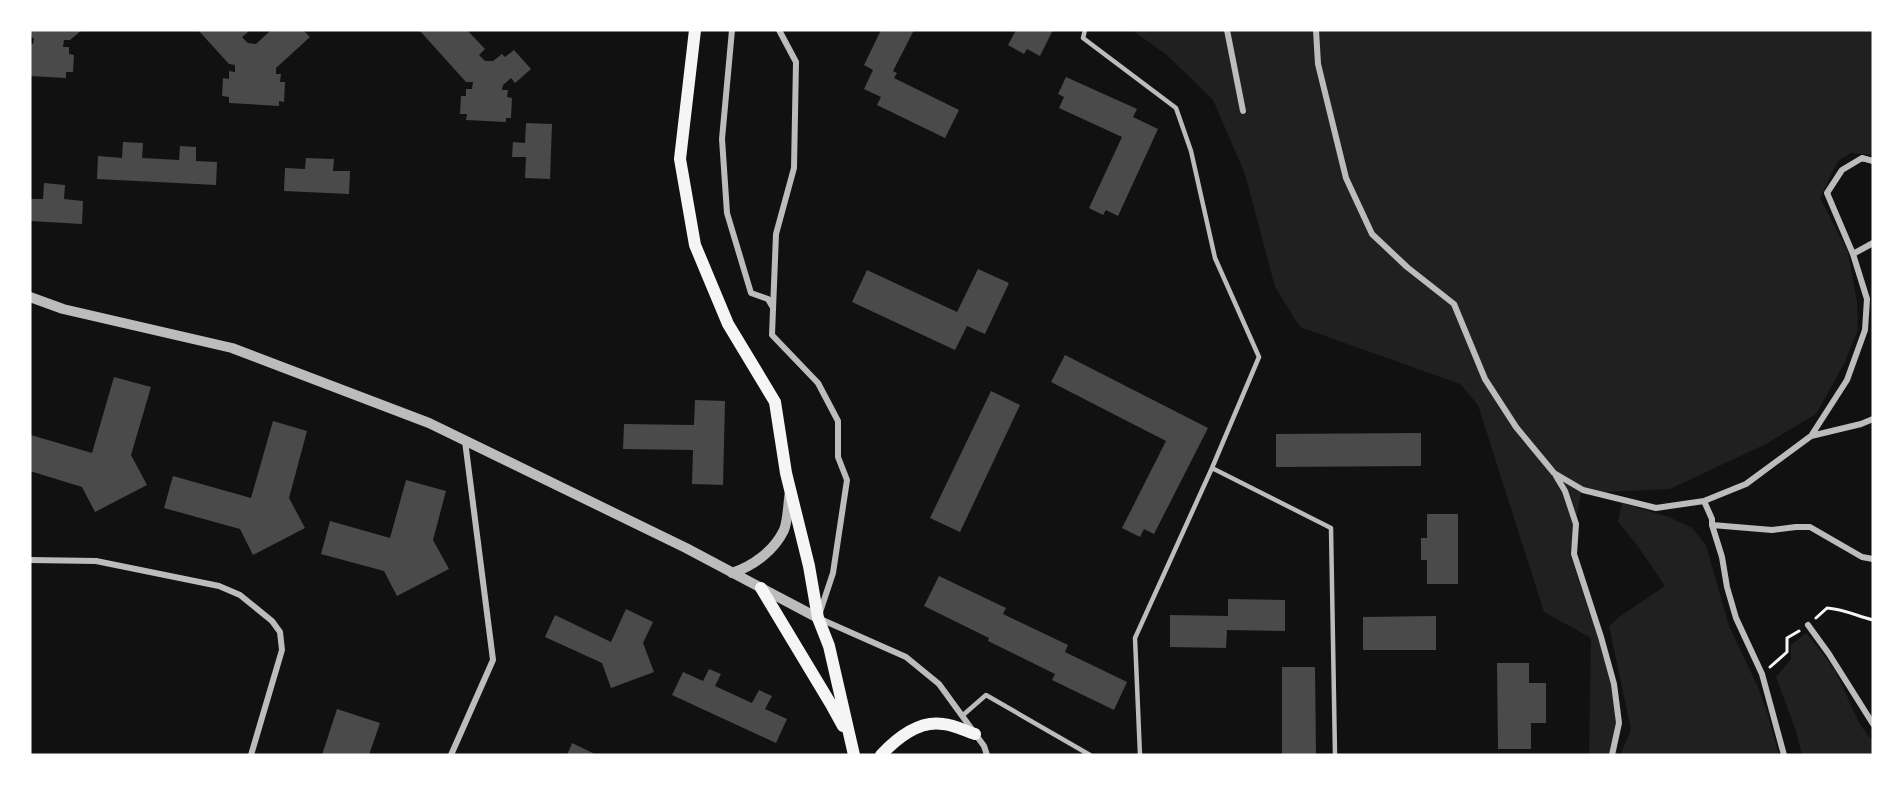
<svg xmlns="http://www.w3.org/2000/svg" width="1903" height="785" viewBox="0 0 1903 785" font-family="'Noto Sans',sans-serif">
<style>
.green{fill:#202020}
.building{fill:#4a4a4a}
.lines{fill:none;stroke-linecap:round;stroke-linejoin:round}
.path{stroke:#f5f5f5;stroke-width:3}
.service{stroke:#bcbcbc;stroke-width:4.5}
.minor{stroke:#bcbcbc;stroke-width:6}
.tertiary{stroke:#bcbcbc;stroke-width:10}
.secondary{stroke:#f5f5f5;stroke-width:12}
</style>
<rect width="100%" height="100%" fill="#111"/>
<path class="green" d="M 1132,30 L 1873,30 L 1873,155 L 1851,153 L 1838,161 L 1820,198 L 1848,252 L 1857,302 L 1858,330 L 1845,362 L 1816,414 L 1766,444 L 1670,489 L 1581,493 L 1570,554 L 1589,612 L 1614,672 L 1617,755 L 1589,755 L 1591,638 L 1544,612 L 1478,405 L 1460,384 L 1300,327 L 1275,287 L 1245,174 L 1213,100 L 1167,55 Z
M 1622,503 L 1669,517 L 1692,528 L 1706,545 L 1729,626 L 1758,687 L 1768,715 L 1779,755 L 1621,755 L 1623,748 L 1631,730 L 1609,626 L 1619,617 L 1665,586 L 1637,545 L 1618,522 Z
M 1806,633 C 1816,645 1827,658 1835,671 C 1848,693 1854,722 1873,741 L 1873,755 L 1802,755 L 1796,731 L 1776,677 L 1791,659 L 1791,645 Z"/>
<path class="building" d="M 30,30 L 82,30 L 70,40 L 64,40 L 63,47 L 69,47 L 69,54 L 74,55 L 73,72 L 66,72 L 66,78 L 30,76 L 30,44 L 33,44 L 34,39 L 30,35 Z
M 198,30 L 246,30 L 248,32 L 242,37 L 248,43 L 256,44 L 271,30 L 303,30 L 310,37 L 276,68 L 276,74 L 281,74 L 280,82 L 285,82 L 284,102 L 279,101 L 279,106 L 229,103 L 229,97 L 222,96 L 223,78 L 229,79 L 229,71 L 235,72 L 235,65 L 229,64 Z
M 421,30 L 467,30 L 485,49 L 479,55 L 485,61 L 493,61 L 502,54 L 505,57 L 514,50 L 531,69 L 515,83 L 511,78 L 503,85 L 502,90 L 508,90 L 507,97 L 512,98 L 511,118 L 506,118 L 506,122 L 466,120 L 467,114 L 460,114 L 461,96 L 466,96 L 466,89 L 472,89 L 473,82 L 466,82 L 420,31 Z
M 881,30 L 914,30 L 893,71 L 897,73 L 894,78 L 959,110 L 945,138 L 877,105 L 881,97 L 864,89 L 873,70 L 864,65 Z
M 1016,30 L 1053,30 L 1040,56 L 1027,49 L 1024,54 L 1008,45 Z
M 1066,77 L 1137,109 L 1133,117 L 1158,129 L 1118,216 L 1106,210 L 1103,215 L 1089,208 L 1122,137 L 1059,108 L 1064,97 L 1058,94 Z
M 526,123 L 552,124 L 550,179 L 525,178 L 526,157 L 512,157 L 513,142 L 525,143 Z
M 123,142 L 143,143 L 142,158 L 179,160 L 180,146 L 196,147 L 196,161 L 217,162 L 216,185 L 97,179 L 98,156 L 122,158 Z
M 306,158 L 334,159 L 333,171 L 350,171 L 349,194 L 284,191 L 285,168 L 305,169 Z
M 44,183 L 65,185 L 64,199 L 83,201 L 82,224 L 30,221 L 30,199 L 43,199 Z
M 978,269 L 1009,283 L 985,334 L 967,326 L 955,350 L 852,302 L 867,270 L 957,312 Z
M 1065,355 L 1208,428 L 1154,534 L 1144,529 L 1140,537 L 1122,528 L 1166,441 L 1051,382 Z
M 114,377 L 151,387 L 131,455 L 147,485 L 95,512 L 82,487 L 30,471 L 30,437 L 31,435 L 92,453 Z
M 991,391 L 1020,405 L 960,532 L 930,518 Z
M 695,400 L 725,401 L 723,485 L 692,484 L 693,450 L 623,449 L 624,424 L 694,425 Z
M 273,421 L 307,431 L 289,498 L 305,528 L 253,555 L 240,529 L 164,508 L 173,476 L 251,498 Z
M 1421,433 L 1421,466 L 1276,467 L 1276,434 Z
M 406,480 L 446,491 L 433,540 L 449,569 L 397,596 L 384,571 L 321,554 L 330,521 L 390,538 Z
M 1427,514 L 1458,514 L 1458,584 L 1427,584 L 1427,560 L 1421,560 L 1421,538 L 1427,538 Z
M 939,576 L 1006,608 L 1003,614 L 1068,645 L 1065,652 L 1127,682 L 1114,710 L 1052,680 L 1055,674 L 988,641 L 989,638 L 924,606 Z
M 1228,599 L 1285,600 L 1285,631 L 1227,630 L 1226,648 L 1170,647 L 1170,615 L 1228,616 Z
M 626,609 L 653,622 L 643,643 L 654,672 L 611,688 L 602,663 L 545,637 L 555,615 L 611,642 Z
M 1436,616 L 1436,650 L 1363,650 L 1363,617 Z
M 1497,663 L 1529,663 L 1529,683 L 1546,683 L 1546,723 L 1531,723 L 1531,749 L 1498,749 Z
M 1282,667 L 1315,667 L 1316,755 L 1282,755 Z
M 709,669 L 721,674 L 715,686 L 752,703 L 759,690 L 772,696 L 765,709 L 787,719 L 776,743 L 672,695 L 683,672 L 703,681 Z
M 337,709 L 380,723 L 369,755 L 322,755 Z
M 572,743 L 597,755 L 567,755 Z"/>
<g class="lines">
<path class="path" d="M 1816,618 L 1827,608 C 1843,609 1857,616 1873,620
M 1770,667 L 1787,652 L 1787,638 L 1799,631"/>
<path class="service" d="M 1085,30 L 1083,38 L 1176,108 L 1191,151 L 1215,258 L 1259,357 L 1212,468 L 1135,638 L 1140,755
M 1212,468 L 1331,528 L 1335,755
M 962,716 L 986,695 L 1090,755"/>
<path class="minor" d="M 732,30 L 722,139 L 727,213 L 751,293 L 768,299 L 772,306
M 779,30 L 796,62 L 794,168 L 776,234 L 772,335 L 818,383 L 838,421 L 838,457 L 847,480 L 833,573 L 818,618 L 906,657 L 939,684 L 984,746 L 987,755
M 1227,30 L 1243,111
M 1316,30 L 1318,64 L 1346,178 L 1372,234 L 1407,267 L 1454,304 L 1485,379 L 1516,427 L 1554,473 L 1583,490 L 1656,508 L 1704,501 L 1746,484 L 1811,436 L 1847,380 L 1865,330 L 1867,299 L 1853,254 L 1827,193 L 1842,170 L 1862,158 L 1873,161
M 1853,254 L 1873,243
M 1811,436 L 1861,424 L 1873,419
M 1556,476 L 1565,491 L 1576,524 L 1574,554 L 1601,637 L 1614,684 L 1619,723 L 1612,755
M 1704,501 L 1712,519 L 1712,525 L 1722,557 L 1727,587 L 1736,618 L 1762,674 L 1784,755
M 1712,525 L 1772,530 L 1796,527 L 1810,527 L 1862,557 L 1873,559
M 30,560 L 96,561 L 219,586 L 240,595 L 272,621 L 280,632 L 282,650 L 251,755
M 1808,625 L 1829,654 L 1873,724
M 451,755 L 493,660 L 465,441"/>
<path class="tertiary" d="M 30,297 L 63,309 L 232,348 L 429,423 L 686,548 L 818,618
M 732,573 C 753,566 774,551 784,530 C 788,520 788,503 790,492"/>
<path class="secondary" d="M 695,30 L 680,159 L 695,245 L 728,324 L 775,402 L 786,473 L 809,566 L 818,618 L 829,646 L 854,755
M 761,588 L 832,706 L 843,726
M 881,755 C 896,739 919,720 943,724 C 955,725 965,731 975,734"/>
</g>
<rect width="1903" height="785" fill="none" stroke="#ffffff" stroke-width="63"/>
</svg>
